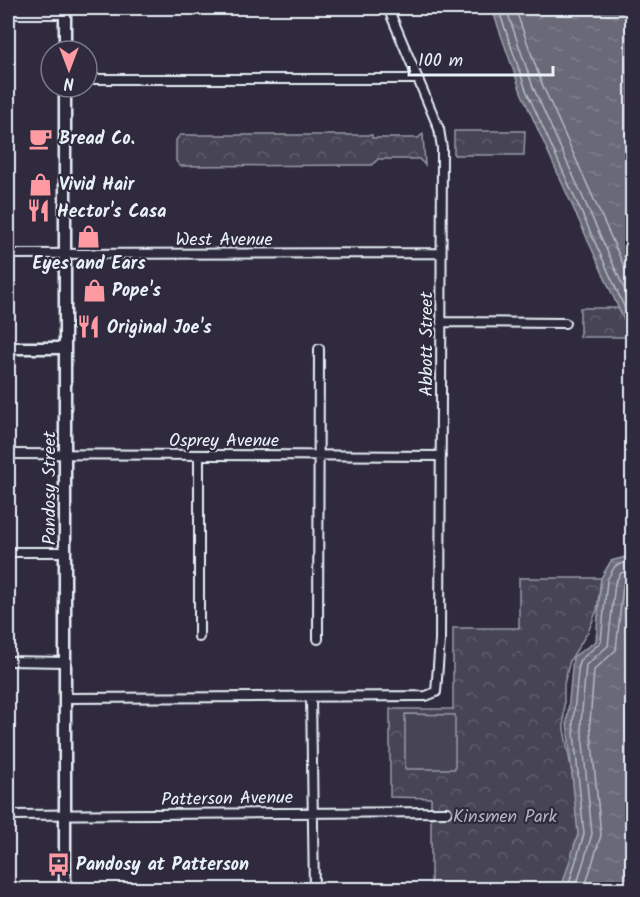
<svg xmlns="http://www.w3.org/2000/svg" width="640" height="897" viewBox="0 0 640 897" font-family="Kalam,sans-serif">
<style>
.park{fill:url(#park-crowns);stroke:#979aa6;stroke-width:1.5}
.garden{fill:#464455;stroke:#979aa6;stroke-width:1.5}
.water{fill:url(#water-ripples);stroke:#9c9fab;stroke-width:1.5}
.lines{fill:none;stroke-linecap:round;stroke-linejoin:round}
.shore{stroke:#b5bbc5;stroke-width:1.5}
.minor-casing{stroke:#e8f1f8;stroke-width:12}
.tertiary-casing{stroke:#e8f1f8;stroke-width:15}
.minor{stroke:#2f2a3d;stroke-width:8}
.tertiary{stroke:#2f2a3d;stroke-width:10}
.labels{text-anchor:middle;stroke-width:4.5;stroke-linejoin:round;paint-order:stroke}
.poi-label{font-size:18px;font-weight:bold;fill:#e8f1f8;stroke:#2f2a3d;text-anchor:start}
.street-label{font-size:18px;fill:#e8f1f8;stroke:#2f2a3d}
.park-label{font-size:18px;fill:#afb4bf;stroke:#2f2a3d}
</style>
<defs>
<pattern id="park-crowns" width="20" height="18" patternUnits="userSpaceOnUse" patternTransform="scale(1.5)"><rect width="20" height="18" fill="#464455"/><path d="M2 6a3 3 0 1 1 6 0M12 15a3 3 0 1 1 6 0" fill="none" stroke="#615f6e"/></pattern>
<pattern id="water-ripples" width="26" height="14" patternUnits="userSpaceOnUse" patternTransform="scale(1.5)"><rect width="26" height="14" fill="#696978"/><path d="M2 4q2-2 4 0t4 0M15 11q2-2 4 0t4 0" fill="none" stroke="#7e7f8c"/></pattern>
</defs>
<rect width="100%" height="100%" fill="#2f2a3d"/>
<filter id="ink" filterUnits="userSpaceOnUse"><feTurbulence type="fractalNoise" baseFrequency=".0167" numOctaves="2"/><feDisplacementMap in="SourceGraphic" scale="12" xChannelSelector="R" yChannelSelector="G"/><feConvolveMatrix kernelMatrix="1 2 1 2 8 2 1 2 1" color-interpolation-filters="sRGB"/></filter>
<g filter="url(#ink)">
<path class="park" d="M 454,131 L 525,131 L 524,155 L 454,155 Z
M 423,134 L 425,165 L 419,159 L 378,159 L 372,165 L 359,165 L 180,166 L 176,161 L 176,140 L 180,135 L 372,135 L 372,138 L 418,138 Z
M 580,308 L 618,308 L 632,332 L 632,337 L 580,337 Z
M 519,578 L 601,578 L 597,610 L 588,632 L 570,660 L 564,684 L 564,729 L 580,819 L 574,889 L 431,889 L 431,798 L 390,797 L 390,709 L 453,709 L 453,628 L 519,628 Z"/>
<path class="garden" d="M 405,714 L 455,715 L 455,769 L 405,769 Z"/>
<path class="water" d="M 492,9 L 632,8 L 632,338 L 521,92 Z
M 632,517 L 632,889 L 561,889 L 578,834 L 567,723 L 573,657 L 596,641 L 601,578 L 611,561 L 629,556 L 632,539 L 628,523 Z"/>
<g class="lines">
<path class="shore" d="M 498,8 L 526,90 L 632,324
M 506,8 L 533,87 L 632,306
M 515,8 L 542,84 L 632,284
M 567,890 L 584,834 L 573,723 L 579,661 L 601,642 L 607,580 L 615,566 L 632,560
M 575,890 L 592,834 L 581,723 L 586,665 L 608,646 L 615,583 L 621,573 L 632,569
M 584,890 L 601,835 L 590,723 L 594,670 L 616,650 L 623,585 L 627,580 L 632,578"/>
<defs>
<path id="minor" d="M 8,14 L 65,14
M 87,79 L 417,79
M 8,254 L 441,253
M 441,322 L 565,323
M 8,454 L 441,456
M 199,455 L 199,637
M 8,552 L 65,552
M 318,639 L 319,349
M 8,661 L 65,662
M 311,697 L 314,890
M 65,698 L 426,696 L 436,692 L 440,640 L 442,148 L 439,129 L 388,8
M 8,815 L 447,812"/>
<path id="tertiary" d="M 65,51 L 65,8
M 65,87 L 65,890
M 8,348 L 65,348"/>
</defs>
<use href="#minor" class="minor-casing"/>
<use href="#tertiary" class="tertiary-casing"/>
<use href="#minor" class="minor"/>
<use href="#tertiary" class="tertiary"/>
</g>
</g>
<defs>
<symbol id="cafe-bare" viewBox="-9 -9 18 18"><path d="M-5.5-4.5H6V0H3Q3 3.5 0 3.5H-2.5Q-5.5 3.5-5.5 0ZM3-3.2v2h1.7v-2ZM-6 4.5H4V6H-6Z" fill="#ff9aa2" stroke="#2f2a3d" stroke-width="2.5" paint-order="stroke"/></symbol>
<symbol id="shop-bare" viewBox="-9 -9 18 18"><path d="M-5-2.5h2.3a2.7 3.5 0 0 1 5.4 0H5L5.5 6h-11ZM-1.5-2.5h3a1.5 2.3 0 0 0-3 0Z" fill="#ff9aa2" stroke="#2f2a3d" stroke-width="2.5" paint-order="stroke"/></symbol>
<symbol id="restaurant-bare" viewBox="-9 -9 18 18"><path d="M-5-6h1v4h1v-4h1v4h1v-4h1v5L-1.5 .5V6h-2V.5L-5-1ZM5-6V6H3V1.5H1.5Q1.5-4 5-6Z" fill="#ff9aa2" stroke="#2f2a3d" stroke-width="2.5" paint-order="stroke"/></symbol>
<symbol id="bus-bare" viewBox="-9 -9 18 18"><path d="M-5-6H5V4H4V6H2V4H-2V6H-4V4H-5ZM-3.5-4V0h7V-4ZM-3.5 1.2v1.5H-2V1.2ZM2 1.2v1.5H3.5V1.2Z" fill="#ff9aa2" stroke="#2f2a3d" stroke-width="2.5" paint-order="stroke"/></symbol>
</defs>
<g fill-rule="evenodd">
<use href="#cafe-bare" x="24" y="122" width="33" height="33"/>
<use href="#shop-bare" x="24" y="168" width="33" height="33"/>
<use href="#restaurant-bare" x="22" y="194" width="33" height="33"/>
<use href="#shop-bare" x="72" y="220" width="33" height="33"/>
<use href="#shop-bare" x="78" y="274" width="33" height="33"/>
<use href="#restaurant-bare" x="72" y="310" width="33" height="33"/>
<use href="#bus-bare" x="42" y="848" width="33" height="33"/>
</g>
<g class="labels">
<g class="poi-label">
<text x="59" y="144">Bread Co.</text>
<text x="59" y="190">Vivid Hair</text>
<text x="57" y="217">Hector's Casa</text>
<text x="89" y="269" text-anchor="middle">Eyes and Ears</text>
<text x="112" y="296">Pope's</text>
<text x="107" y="333">Original Joe's</text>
<text x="76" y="870">Pandosy at Patterson</text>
</g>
<g class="street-label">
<text x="224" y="245">West Avenue</text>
<text transform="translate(426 344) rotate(-90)" y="6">Abbott Street</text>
<text x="224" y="446">Osprey Avenue</text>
<text transform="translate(49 488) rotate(-90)" y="6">Pandosy Street</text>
<text transform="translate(227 798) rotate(-1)" y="6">Patterson Avenue</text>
</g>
<g class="park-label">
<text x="505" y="822">Kinsmen Park</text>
</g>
</g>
<rect width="640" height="897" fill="none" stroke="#2f2a3d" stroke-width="30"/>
<rect x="15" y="15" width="610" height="867" fill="none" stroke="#e8f1f8" stroke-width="2" filter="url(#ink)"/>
<g transform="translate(69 69) rotate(180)"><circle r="28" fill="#2f2a3d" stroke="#797a88" stroke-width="1.5"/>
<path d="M0-4.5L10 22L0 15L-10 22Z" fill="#ff9aa2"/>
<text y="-9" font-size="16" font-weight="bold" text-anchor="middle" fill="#e8f1f8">N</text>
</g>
<path d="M409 66v9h144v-9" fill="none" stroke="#e8f1f8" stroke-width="3"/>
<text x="418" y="66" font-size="18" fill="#e8f1f8" stroke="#2f2a3d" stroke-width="4.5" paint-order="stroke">100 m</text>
</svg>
